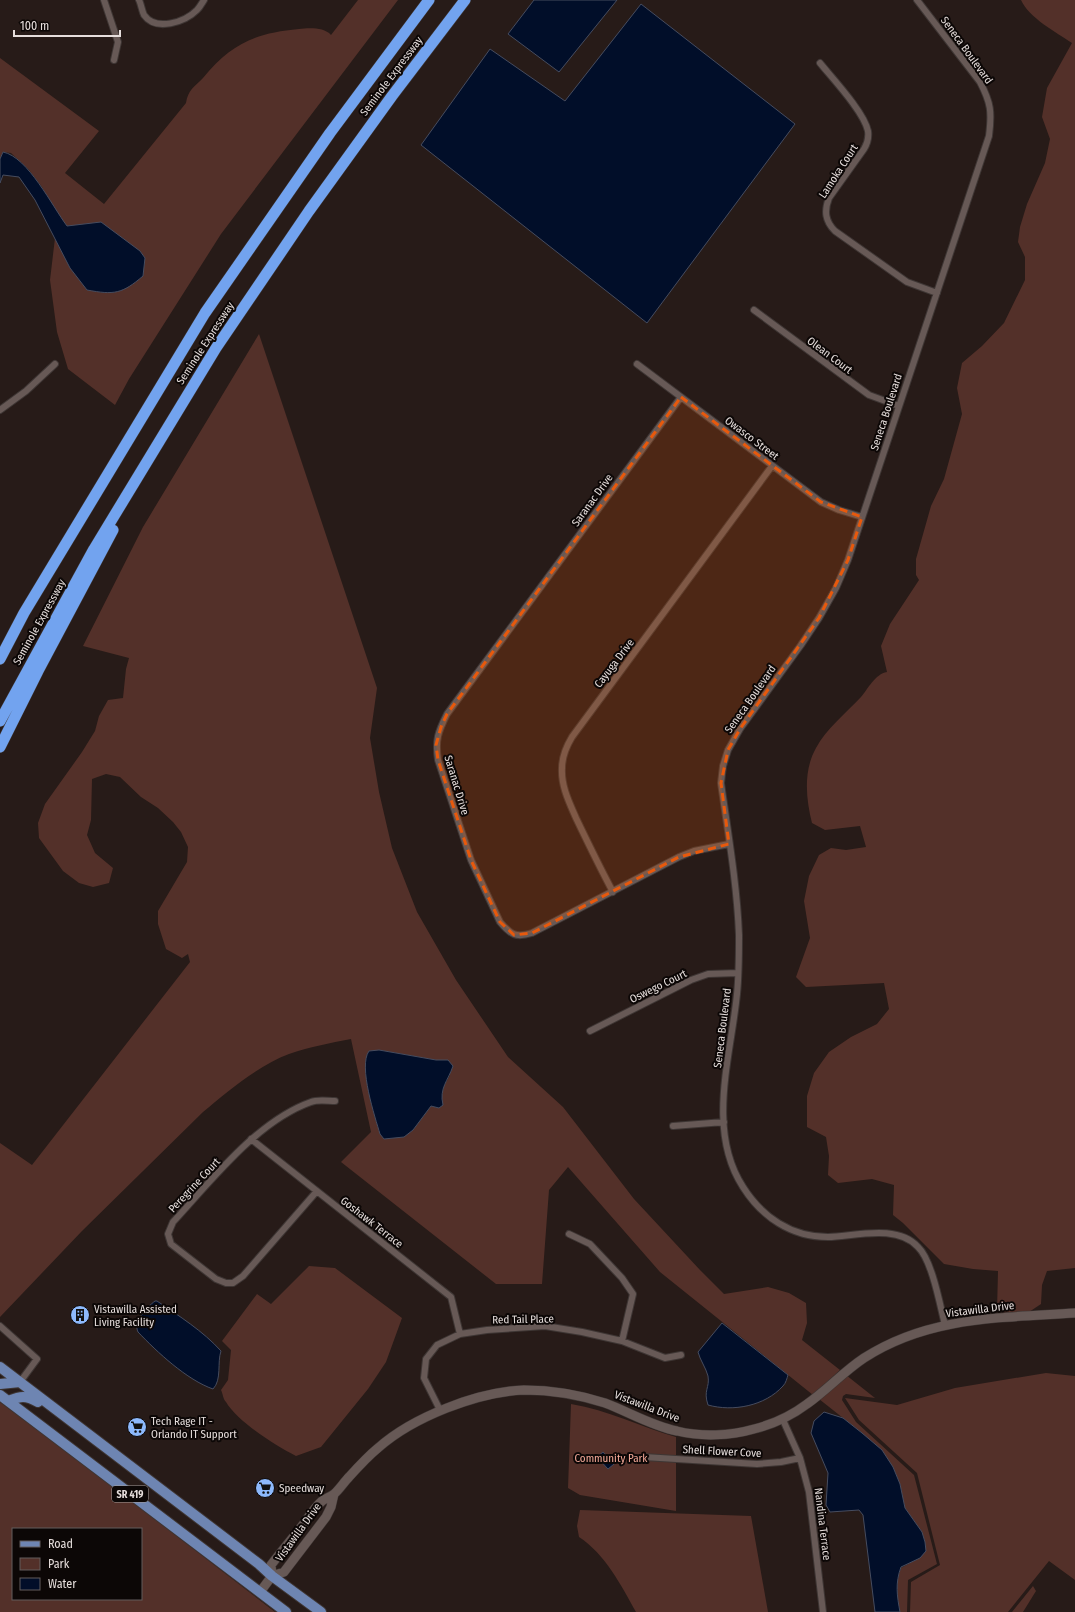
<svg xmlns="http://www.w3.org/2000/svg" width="1075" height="1612" viewBox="0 0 1075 1612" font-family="'Fira Sans Condensed',sans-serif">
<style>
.green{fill:#533029;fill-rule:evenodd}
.water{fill:#010e29;stroke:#464c5f}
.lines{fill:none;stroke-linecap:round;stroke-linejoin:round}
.street-casing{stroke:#3e3634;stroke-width:8}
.secondary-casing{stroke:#3e3634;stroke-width:10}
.primary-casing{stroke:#3e3634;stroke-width:12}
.highway-casing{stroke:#3e3634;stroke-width:12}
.street{stroke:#675956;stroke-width:6}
.secondary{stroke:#675956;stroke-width:9}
.primary{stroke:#6e85b2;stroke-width:10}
.highway{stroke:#72a3ef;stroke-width:11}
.marked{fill:#e8590c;fill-opacity:0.2;stroke:#e8590c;stroke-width:3;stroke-dasharray:8 5;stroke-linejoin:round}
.labels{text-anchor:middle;stroke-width:4;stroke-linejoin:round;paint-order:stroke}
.shield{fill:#0c0706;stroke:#a59e9c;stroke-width:1}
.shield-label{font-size:10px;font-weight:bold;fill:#e6dedc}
.street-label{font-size:11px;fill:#e6dedc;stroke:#0c0706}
.poi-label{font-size:11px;fill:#e6dedc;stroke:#0c0706;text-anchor:start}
.park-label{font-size:11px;fill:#f2a898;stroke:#0c0706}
</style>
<rect width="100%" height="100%" fill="#271b18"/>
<path class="green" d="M 358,0 L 398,0 L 221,234 L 129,379 L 115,405 L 68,369 L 57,332 L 50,280 L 55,238 L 70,268 L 83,225 L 67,226 L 55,211 L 42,187 L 29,170 L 11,153 L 3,152 L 0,159 L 0,58 L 99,131 L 65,173 L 104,204 L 186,103 C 188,90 194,87 203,78 C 231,44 255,33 299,29 C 309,28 324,27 331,35 Z
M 1021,0 L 1075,0 L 1075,1268 L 1047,1271 L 1042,1285 L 1041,1304 L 1029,1312 L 1007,1313 L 997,1311 L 998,1271 L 973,1269 L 944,1264 L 903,1223 L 893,1215 L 894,1185 L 872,1179 L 838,1183 L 828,1175 L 829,1156 L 826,1137 L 807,1127 L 807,1096 L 814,1073 L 829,1052 L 851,1037 L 877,1024 L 889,1009 L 884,983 L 806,987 L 796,977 L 810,938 L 804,901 L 809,876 L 819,855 L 831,848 L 846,850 L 866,847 L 860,826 L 825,830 L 812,823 C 806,799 803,771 816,748 C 826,729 846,713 861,697 C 868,689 875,674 887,672 L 881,646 L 890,624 L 919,580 L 916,575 L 916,559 L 931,506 L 944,479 L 962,414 L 957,388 L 962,363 L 982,346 L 1004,323 L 1025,280 L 1025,257 L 1018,242 L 1020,227 L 1027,204 L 1045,163 L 1050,139 L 1042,117 L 1047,88 L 1072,43 C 1056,32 1029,18 1021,0 Z
M 259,334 L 377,688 L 370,738 L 379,792 L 392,848 L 417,912 L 456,980 L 508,1057 L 563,1107 L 634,1199 L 700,1270 L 724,1294 L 768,1287 L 789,1293 L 806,1303 L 807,1323 L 802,1340 L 840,1370 L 813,1395 L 660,1272 L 568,1167 L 549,1190 L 542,1284 L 496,1284 L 341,1162 L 371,1132 L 351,1039 C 330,1043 309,1047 289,1054 C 259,1065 227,1092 203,1112 L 82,1231 L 0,1317 L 0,1143 L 32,1165 L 190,962 L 188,954 L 182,958 L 166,949 L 158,924 L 158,911 L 187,862 L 188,847 L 181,832 L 173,822 L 158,808 L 141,797 L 120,777 L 106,774 L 92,779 L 91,820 L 87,835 L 95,853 L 113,868 L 109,883 L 93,887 L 79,883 L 63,871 L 39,838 L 38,823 L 45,804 L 82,752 L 95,731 L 99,716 L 108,700 L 123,698 L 126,669 L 129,658 L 83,646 L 143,527 ZM 379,1050 L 436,1060 L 448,1060 L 450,1075 L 444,1086 L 439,1108 L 431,1106 L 413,1130 Z
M 309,1266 L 335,1268 L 402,1318 L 386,1362 L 368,1389 L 321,1447 L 296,1456 C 275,1445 238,1422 226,1402 C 223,1399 223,1394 221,1390 L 228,1380 L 231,1350 L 222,1341 L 257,1294 L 271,1304 Z
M 1046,1373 L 1075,1376 L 1075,1580 L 1049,1561 L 1008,1612 L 910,1612 L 911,1582 L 940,1565 L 917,1473 L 859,1420 L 845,1398 L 897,1405 L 955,1388 Z
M 846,1375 L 875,1398 L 846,1394 L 843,1396 L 842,1400 L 856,1422 L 914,1475 L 937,1564 L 908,1580 L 907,1612 L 900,1612 C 897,1596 895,1584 901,1568 L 910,1563 L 925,1542 L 922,1532 L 905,1508 L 900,1484 L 893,1467 L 862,1433 L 819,1399 Z
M 0,1402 L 68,1452 L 275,1612 L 0,1612 ZM 13,1529 L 141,1529 L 141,1599 L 13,1599 Z
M 571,1404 C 608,1410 641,1427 676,1437 L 676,1511 L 580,1495 L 568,1488 Z
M 580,1510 L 751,1516 L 768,1612 L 636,1612 C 621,1585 605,1554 579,1537 L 577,1526 Z
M 1033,1586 L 1036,1591 L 1023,1612 L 1012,1612 Z"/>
<path class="water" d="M 534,0 L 617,0 L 559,72 L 508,34 Z
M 641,4 L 795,124 L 647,323 L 421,145 L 490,49 L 565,101 Z
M 3,152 C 28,157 52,206 67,226 L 101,222 L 140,251 L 145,258 L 143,276 C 122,294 114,295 87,290 L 70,268 L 35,200 L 19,177 L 3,175 L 0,183 L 0,159 Z
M 379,1050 L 436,1060 L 448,1060 L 453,1066 C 448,1081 439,1088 443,1105 L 439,1108 L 431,1106 L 413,1130 L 404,1137 L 384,1139 L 380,1134 C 375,1117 358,1066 369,1051 Z
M 155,1301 L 157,1301 C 179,1316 203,1331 221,1351 C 217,1362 222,1380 213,1389 C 187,1380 157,1352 138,1332 C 133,1322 147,1307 155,1301 Z
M 722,1323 L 788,1375 C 787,1378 786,1383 783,1386 C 765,1406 733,1412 708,1405 C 703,1390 710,1388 708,1376 C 706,1368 700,1360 698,1352 Z
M 824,1412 L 843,1418 L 862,1433 L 882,1450 L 893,1467 L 900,1484 L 905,1508 L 922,1532 L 925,1542 L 926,1551 L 920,1558 L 901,1567 C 895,1583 897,1596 900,1612 L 875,1612 L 863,1515 L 859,1510 L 830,1512 L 826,1505 L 828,1473 L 811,1433 L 814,1421 Z
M 603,1452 L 614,1464 L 608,1469 L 597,1457 Z"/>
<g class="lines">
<defs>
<path id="street" d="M 104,0 L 118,42 L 114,60
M 139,0 C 141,4 142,11 144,15 C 156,32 185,22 197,10 C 200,7 202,3 204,0
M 917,0 L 980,82 C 991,103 992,112 989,136 L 848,560 L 836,588 L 819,618 L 801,645 L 740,729 L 728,750 L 723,766 L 721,783 C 728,833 737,884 739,935 C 739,954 739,975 737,994 C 731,1056 706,1130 743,1187 C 762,1217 791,1237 828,1237 C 856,1236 897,1224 918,1247 C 932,1260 940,1305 945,1325
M 820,63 C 833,79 864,112 868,131 C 869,138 867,144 864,149 L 829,198 C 824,211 825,221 835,231 L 907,282 L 937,293
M 754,310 L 869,395 L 899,406
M 637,364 L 821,502 L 839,510 L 862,517
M 681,397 L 447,714 C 438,732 435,740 438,760 L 471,860 L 500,922 C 511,935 516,938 532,933 L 679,857 L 694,851 L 729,844
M 0,410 L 26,391 L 55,364
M 613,892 C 600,868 588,843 576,818 C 569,802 561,786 562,768 C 562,757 566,747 572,737 L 772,466
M 590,1031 L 691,980 L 708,974 L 738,973
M 673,1126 L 724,1122
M 251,1139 L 451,1297 L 460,1334
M 317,1191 L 243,1276 L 233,1283 L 226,1283 L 216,1279 L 171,1244 L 168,1234 L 173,1222 C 211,1181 257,1121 311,1102 C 318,1099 328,1101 335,1101
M 569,1234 L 590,1244 L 622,1278 L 633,1294 L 622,1341
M 0,1326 L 37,1359 L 20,1382
M 440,1410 L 424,1378 L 426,1359 L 437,1345 L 460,1334 L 487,1330 L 545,1326 L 582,1332 L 622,1341 L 665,1358 L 681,1355
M 783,1420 L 800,1458 L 809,1492 L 823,1612
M 644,1457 L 757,1464 L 781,1462 L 800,1458"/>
<path id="secondary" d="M 272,1576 L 271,1565 C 281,1552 292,1539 302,1526 C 308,1518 314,1508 322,1501 C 326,1498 330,1497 334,1494 C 339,1490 344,1482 349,1477 C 358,1467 367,1457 378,1448 C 413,1417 477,1392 524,1390 C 550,1390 580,1395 605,1403 C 629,1412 652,1426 677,1431 C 701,1437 730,1436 754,1429 C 774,1424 791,1416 807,1404 C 827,1390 843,1372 864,1358 C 929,1316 1001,1318 1075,1313
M 260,1592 L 272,1576 L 284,1572 L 326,1517 L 331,1507 L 334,1494"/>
<path id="primary" d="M 0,1367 L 259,1564 L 272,1576 L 321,1612
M 0,1384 L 20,1382
M 0,1395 L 286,1612
M 8,1401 C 21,1396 25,1395 38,1402"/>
<path id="highway" d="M 0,659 L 24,613 L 205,313 L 330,133 L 429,0
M 0,721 L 94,549 L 216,348 L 309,211 L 392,96 L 465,0
M 0,747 L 38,671 L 113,530"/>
</defs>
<use href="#street" class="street-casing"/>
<use href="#secondary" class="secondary-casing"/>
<use href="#primary" class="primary-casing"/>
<use href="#highway" class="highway-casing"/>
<use href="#street" class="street"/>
<use href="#secondary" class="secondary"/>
<use href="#primary" class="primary"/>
<use href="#highway" class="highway"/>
</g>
<path class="marked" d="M 681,397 L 821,502 L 862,517 L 848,560 L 819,618 L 740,729 L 728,750 L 721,783 L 729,844 L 679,857 L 532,933 L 514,935 L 500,922 L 471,860 L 438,760 L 436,745 L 441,727 L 447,714 Z"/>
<defs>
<symbol id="building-disc" viewBox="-11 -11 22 22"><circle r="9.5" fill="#8db9fc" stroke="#0c0706"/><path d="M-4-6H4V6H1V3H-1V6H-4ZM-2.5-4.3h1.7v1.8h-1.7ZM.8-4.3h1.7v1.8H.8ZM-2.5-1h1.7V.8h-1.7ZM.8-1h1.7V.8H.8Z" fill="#111"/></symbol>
<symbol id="supermarket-disc" viewBox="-11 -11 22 22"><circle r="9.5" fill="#8db9fc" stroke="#0c0706"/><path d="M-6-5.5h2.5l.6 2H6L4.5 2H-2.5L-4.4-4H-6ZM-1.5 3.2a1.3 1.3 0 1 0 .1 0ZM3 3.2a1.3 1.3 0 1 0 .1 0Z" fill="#111"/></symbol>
</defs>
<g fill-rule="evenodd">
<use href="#building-disc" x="69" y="1304" width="22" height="22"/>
<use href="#supermarket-disc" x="126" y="1416" width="22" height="22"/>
<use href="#supermarket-disc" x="254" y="1477" width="22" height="22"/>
</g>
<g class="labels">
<rect class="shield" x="112" y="1486" width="36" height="16" rx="3"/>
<g class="shield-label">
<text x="130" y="1498">SR 419</text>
</g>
<g class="street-label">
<text transform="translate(967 50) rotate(54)" y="4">Seneca Boulevard</text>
<text transform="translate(391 76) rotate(-53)" y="4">Seminole Expressway</text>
<text transform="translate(838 171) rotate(-57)" y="4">Lamoka Court</text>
<text transform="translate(205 343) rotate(-57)" y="4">Seminole Expressway</text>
<text transform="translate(830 355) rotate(37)" y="4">Olean Court</text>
<text transform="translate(886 412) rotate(-72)" y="4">Seneca Boulevard</text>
<text transform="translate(752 438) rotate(37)" y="4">Owasco Street</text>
<text transform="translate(592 500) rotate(-54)" y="4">Saranac Drive</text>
<text transform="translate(39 622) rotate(-61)" y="4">Seminole Expressway</text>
<text transform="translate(614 663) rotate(-53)" y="4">Cayuga Drive</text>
<text transform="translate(750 699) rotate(-55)" y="4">Seneca Boulevard</text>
<text transform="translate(457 785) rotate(73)" y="4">Saranac Drive</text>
<text transform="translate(658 986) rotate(-26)" y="4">Oswego Court</text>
<text transform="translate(722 1028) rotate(-83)" y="4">Seneca Boulevard</text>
<text transform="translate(194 1185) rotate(-47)" y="4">Peregrine Court</text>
<text transform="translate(372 1222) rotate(38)" y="4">Goshawk Terrace</text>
<text transform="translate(980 1309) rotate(-7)" y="4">Vistawilla Drive</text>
<text transform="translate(523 1319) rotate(-1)" y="4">Red Tail Place</text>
<text transform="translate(647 1406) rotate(21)" y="4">Vistawilla Drive</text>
<text transform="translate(722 1451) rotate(3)" y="4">Shell Flower Cove</text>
<text transform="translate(823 1524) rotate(83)" y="4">Nandina Terrace</text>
<text transform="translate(298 1532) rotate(-54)" y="4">Vistawilla Drive</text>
</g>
<g class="poi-label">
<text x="94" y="1313">Vistawilla Assisted<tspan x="94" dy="13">Living Facility</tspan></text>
<text x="151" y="1425">Tech Rage IT -<tspan x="151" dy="13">Orlando IT Support</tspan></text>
<text x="279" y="1492">Speedway</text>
</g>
<g class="park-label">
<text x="611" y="1462">Community Park</text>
</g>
</g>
<rect x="12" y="1528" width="130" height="72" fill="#0c0706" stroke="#635d5c"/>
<rect x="20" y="1541" width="20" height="6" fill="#6e85b2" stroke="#635d5c"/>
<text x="48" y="1548" font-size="12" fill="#e6dedc">Road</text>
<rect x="20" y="1558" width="20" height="12" fill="#533029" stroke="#635d5c"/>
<text x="48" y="1568" font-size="12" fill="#e6dedc">Park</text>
<rect x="20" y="1578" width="20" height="12" fill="#010e29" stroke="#635d5c"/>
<text x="48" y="1588" font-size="12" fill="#e6dedc">Water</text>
<path d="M14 30v6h106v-6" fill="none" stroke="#e6dedc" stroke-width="2"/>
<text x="20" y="30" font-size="12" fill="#e6dedc" stroke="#0c0706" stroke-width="3" paint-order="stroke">100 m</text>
</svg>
